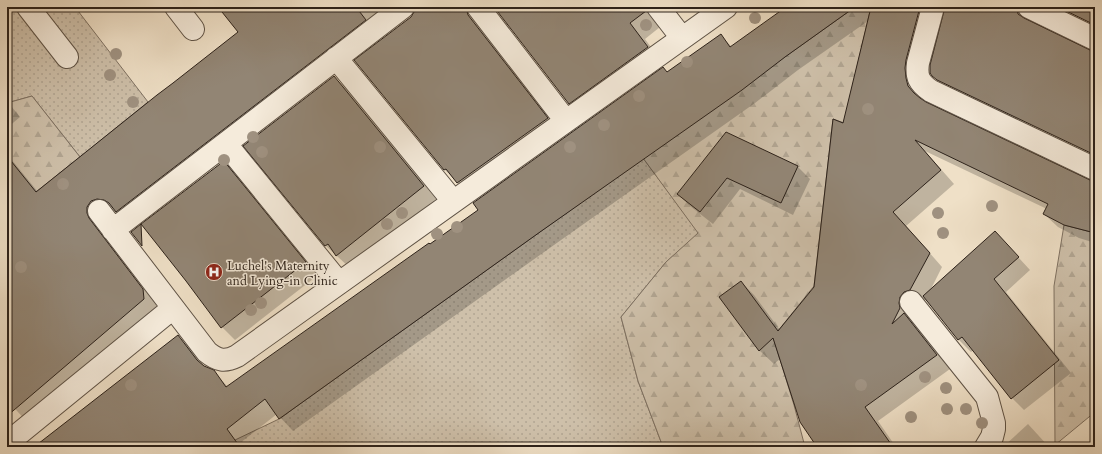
<svg xmlns="http://www.w3.org/2000/svg" width="1102" height="454" viewBox="0 0 1102 454" font-family="Cardo,serif">
<style>
.grass{fill:url(#grass-dots);stroke:#7e7162}
.forest{fill:url(#forest-firs);stroke:#7e7162}
.shadow{fill:#0003}
.building{fill:#928574;stroke:#2d221a}
.lines{fill:none;stroke-linecap:round;stroke-linejoin:round}
.minor-casing{stroke:#5e5245;stroke-width:24}
.minor{stroke:#f5ebdb;stroke-width:22}
.tree{fill:#9f9180}
.labels{text-anchor:middle;stroke-width:3;stroke-linejoin:round;paint-order:stroke}
.poi-label{font-size:13px;fill:#2d221a;stroke:#f5ebdb;text-anchor:start}
</style>
<defs>
<pattern id="grass-dots" width="8" height="8" patternUnits="userSpaceOnUse"><rect width="8" height="8" fill="#cec0aa"/><path d="M2 2h.1M6 6h.1" fill="none" stroke="#b1a592" stroke-width="1.8" stroke-linecap="round"/></pattern>
<pattern id="forest-firs" width="22" height="20" patternUnits="userSpaceOnUse"><rect width="22" height="20" fill="#cec0aa"/><path d="M5 1l3.5 6h-7zM16 11l3.5 6h-7z" fill="#b1a592"/></pattern>
</defs>
<rect width="100%" height="100%" fill="#efe0c7"/>
<filter id="stains"><feTurbulence type="fractalNoise" baseFrequency=".005" numOctaves="4"/><feColorMatrix values="0 0 0 0 .2 0 0 0 0 .09 0 0 0 0 .02 0 0 0 .5 -.17"/></filter>
<radialGradient id="worn" r=".72"><stop offset=".6" stop-color="#630" stop-opacity="0"/><stop offset="1" stop-color="#630" stop-opacity=".3"/></radialGradient>
<path class="grass" d="M 7,7 L 75,7 L 148,102 L 80,157 L 32,96 L 7,103 Z
M 643,158 L 699,233 L 666,262 L 621,317 L 638,381 L 663,447 L 225,447 L 235,440 L 279,419 Z"/>
<path class="forest" d="M 855,7 L 871,7 L 844,123 L 833,119 L 814,286 L 773,337 L 794,405 L 805,447 L 663,447 L 638,381 L 621,317 L 666,262 L 698,233 L 643,158 Z
M 32,96 L 80,157 L 7,215 L 7,103 Z
M 1064,225 L 1095,233 L 1095,412 L 1055,445 L 1054,286 Z"/>
<path class="shadow" d="M 220,7 L 685,7 L 680,11 L 677,8 L 671,8 L 660,27 L 645,39 L 661,61 L 583,117 L 569,103 L 496,8 L 490,8 L 561,132 L 472,196 L 445,170 L 356,61 L 411,18 L 415,13 L 416,8 L 409,10 L 118,213 L 111,212 L 156,304 L 157,313 L 28,423 L 7,400 L 7,154 L 38,192 L 240,32 Z
M 774,7 L 1095,7 L 1095,31 L 1031,16 L 1030,22 L 1090,51 L 1095,52 L 1095,161 L 949,92 L 935,78 L 946,8 L 943,8 L 918,88 L 921,98 L 923,102 L 1089,181 L 1095,182 L 1095,243 L 1079,238 L 1058,227 L 1044,214 L 1047,209 L 925,151 L 954,184 L 906,226 L 942,267 L 930,291 L 995,232 L 1030,270 L 1006,292 L 1071,373 L 1024,410 L 1012,398 L 974,350 L 971,352 L 959,340 L 926,299 L 913,323 L 950,369 L 878,421 L 896,447 L 818,447 L 781,358 L 774,364 L 760,351 L 720,297 L 741,282 L 754,295 L 780,330 L 815,287 L 844,124 L 868,21 L 798,70 L 755,103 L 554,245 L 293,431 L 277,414 L 240,443 L 243,447 L 52,447 L 178,336 L 191,349 L 205,367 L 213,371 L 228,387 L 430,245 L 721,36 L 732,47 L 779,14 Z
M 334,77 L 347,89 L 436,199 L 349,267 L 326,246 L 245,146 Z
M 7,101 L 20,117 L 7,128 Z
M 727,133 L 798,167 L 810,179 L 793,215 L 740,189 L 713,224 L 690,206 L 678,194 Z
M 223,162 L 236,175 L 318,275 L 235,340 L 222,327 L 187,281 Z
M 1028,424 L 1049,447 L 1004,447 L 1004,446 Z"/>
<path class="building" d="M 218,7 L 356,7 L 366,20 L 116,212 L 109,203 L 104,200 L 97,199 L 91,201 L 87,207 L 87,213 L 89,218 L 143,289 L 144,299 L 7,416 L 7,156 L 36,192 L 157,95 L 173,83 L 238,32 Z
M 418,7 L 466,7 L 468,15 L 548,118 L 457,183 L 446,169 L 444,170 L 354,60 L 411,17 L 414,12 L 415,10 Z
M 494,7 L 646,7 L 646,11 L 630,23 L 648,47 L 569,104 Z
M 786,7 L 855,7 L 785,57 L 742,90 L 540,232 L 279,419 L 265,399 L 227,429 L 240,447 L 34,447 L 178,335 L 197,360 L 204,366 L 214,370 L 226,387 L 429,243 L 430,244 L 478,210 L 473,203 L 663,67 L 667,72 L 721,34 L 730,47 Z
M 871,7 L 920,7 L 906,60 L 905,68 L 906,78 L 908,86 L 914,93 L 920,98 L 926,102 L 1090,180 L 1095,181 L 1095,233 L 1064,225 L 1043,214 L 1048,204 L 915,140 L 941,170 L 893,212 L 930,253 L 910,290 L 904,292 L 900,297 L 899,303 L 900,308 L 892,324 L 904,313 L 937,355 L 865,407 L 893,447 L 817,447 L 800,422 L 773,338 L 759,351 L 719,297 L 741,281 L 778,331 L 814,287 L 833,119 L 843,123 Z
M 945,7 L 1017,7 L 1018,14 L 1024,18 L 1090,50 L 1095,51 L 1095,155 L 937,80 L 932,76 L 930,73 L 930,65 Z
M 1058,7 L 1095,7 L 1095,25 Z
M 334,76 L 424,186 L 336,256 L 328,244 L 325,246 L 243,146 Z
M 726,132 L 798,166 L 781,203 L 727,178 L 700,212 L 677,194 Z
M 224,161 L 306,262 L 221,328 L 186,281 L 141,224 Z
M 141,224 L 142,246 L 131,232 Z
M 995,231 L 1019,257 L 994,279 L 1059,360 L 1011,399 L 962,337 L 958,340 L 923,296 Z"/>
<g class="lines">
<defs>
<path id="minor" d="M 28,7 L 67,57
M 176,7 L 193,29
M 478,7 L 566,121
M 658,7 L 682,38
M 933,7 L 918,63 C 916,77 919,83 931,91 L 1095,169
M 1029,7 L 1095,39
M 336,58 L 453,201
M 226,144 L 339,283
M 99,211 L 207,352 C 218,361 225,362 237,356 L 726,7
M 113,230 L 403,7
M 911,302 L 987,397 L 994,423 L 994,429 L 992,437 L 986,447
M 16,436 L 173,308"/>
</defs>
<use href="#minor" class="minor-casing"/>
<use href="#minor" class="minor"/>
</g>
<g class="tree">
<circle cx="755" cy="18" r="6"/>
<circle cx="646" cy="25" r="6"/>
<circle cx="116" cy="54" r="6"/>
<circle cx="687" cy="62" r="6"/>
<circle cx="110" cy="75" r="6"/>
<circle cx="639" cy="96" r="6"/>
<circle cx="133" cy="102" r="6"/>
<circle cx="868" cy="109" r="6"/>
<circle cx="604" cy="125" r="6"/>
<circle cx="253" cy="137" r="6"/>
<circle cx="380" cy="147" r="6"/>
<circle cx="570" cy="147" r="6"/>
<circle cx="262" cy="152" r="6"/>
<circle cx="224" cy="160" r="6"/>
<circle cx="63" cy="184" r="6"/>
<circle cx="992" cy="206" r="6"/>
<circle cx="402" cy="213" r="6"/>
<circle cx="938" cy="213" r="6"/>
<circle cx="387" cy="224" r="6"/>
<circle cx="457" cy="227" r="6"/>
<circle cx="943" cy="233" r="6"/>
<circle cx="437" cy="234" r="6"/>
<circle cx="21" cy="267" r="6"/>
<circle cx="261" cy="303" r="6"/>
<circle cx="251" cy="310" r="6"/>
<circle cx="925" cy="377" r="6"/>
<circle cx="131" cy="385" r="6"/>
<circle cx="861" cy="385" r="6"/>
<circle cx="946" cy="388" r="6"/>
<circle cx="947" cy="409" r="6"/>
<circle cx="966" cy="409" r="6"/>
<circle cx="911" cy="417" r="6"/>
<circle cx="982" cy="423" r="6"/>
</g>
<defs>
<symbol id="hospital-disc" viewBox="-11 -11 22 22"><circle r="9.5" fill="#8f2418" stroke="#f5ebdb"/><path d="M-5-5h3v3.5h4V-5h3V5h-3V1.5h-4V5h-3Z" fill="#fff"/></symbol>
</defs>
<g fill-rule="evenodd">
<use href="#hospital-disc" x="204" y="262" width="20" height="20"/>
</g>
<g class="labels">
<g class="poi-label">
<text x="227" y="270">Luchel's Maternity<tspan x="227" dy="15">and Lying-in Clinic</tspan></text>
</g>
</g>
<rect width="1102" height="454" fill="none" stroke="#efe0c7" stroke-width="24"/>
<rect x="8" y="8" width="1086" height="438" fill="none" stroke="#2d221a" stroke-width="2"/>
<rect x="12" y="12" width="1078" height="430" fill="none" stroke="#2d221a"/>
<rect width="100%" height="100%" filter="url(#stains)"/>
<rect width="100%" height="100%" fill="url(#worn)"/>
</svg>
